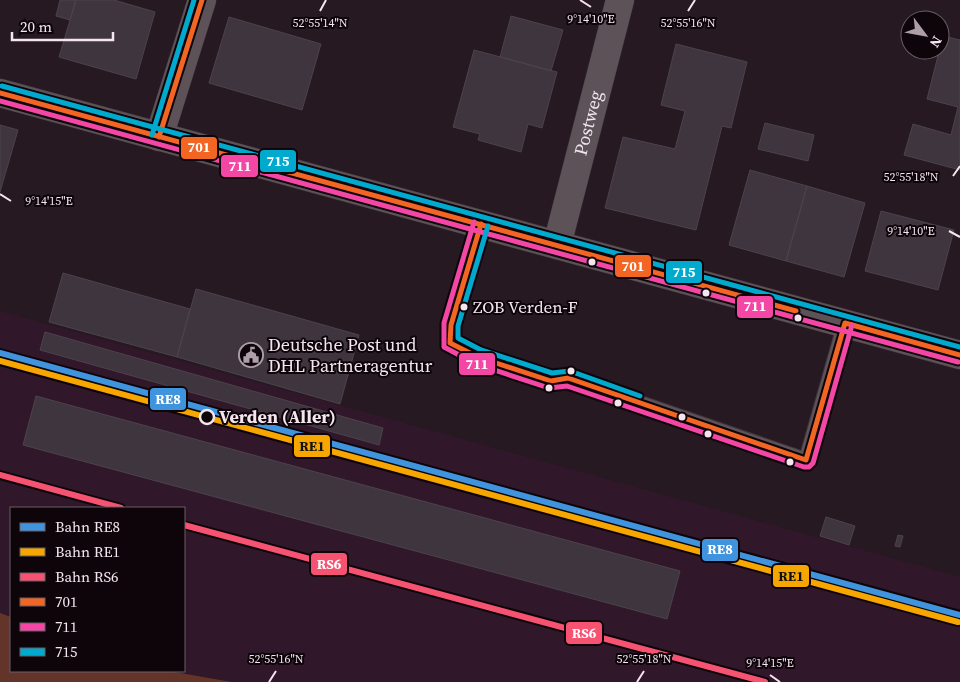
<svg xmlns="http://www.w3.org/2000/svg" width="960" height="682" viewBox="0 0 960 682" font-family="'Source Serif 4',serif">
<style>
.built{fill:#31172a}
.forest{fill:#63352a}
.building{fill:#3f353e;stroke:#4c434c}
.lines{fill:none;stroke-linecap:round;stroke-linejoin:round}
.lane-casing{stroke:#40363c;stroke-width:16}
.street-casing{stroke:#40363c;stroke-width:29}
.lane{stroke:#5c5258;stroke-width:14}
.street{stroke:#5c5258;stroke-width:28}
.bus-1-casing{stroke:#0d050a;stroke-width:9}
.bus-2-casing{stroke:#0d050a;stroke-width:9}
.bus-3-casing{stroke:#0d050a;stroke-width:9}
.bus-1{stroke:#f26522;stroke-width:5}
.bus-2{stroke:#f346a5;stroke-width:5}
.bus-3{stroke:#00a9ce;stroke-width:5}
.rail-1-casing{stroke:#0d050a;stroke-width:10}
.rail-2-casing{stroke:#0d050a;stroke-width:10}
.rail-3-casing{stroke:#0d050a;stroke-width:10}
.rail-1{stroke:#4094de;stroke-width:6}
.rail-2{stroke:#f7a600;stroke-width:6}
.rail-3{stroke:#f65372;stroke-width:6}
.ticks{fill:none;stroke:#f5e5ef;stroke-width:2}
.bus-dot{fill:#f5e5ef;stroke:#0d050a;stroke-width:2}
.stop-dot{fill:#0d050a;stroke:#f5e5ef;stroke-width:2.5}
.labels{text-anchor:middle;stroke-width:4;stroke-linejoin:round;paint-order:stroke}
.bus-label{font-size:17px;fill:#f5e5ef;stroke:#0d050a;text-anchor:start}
.street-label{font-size:18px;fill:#f5e5ef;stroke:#0d050a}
.poi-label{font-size:18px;fill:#f5e5ef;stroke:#0d050a;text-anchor:start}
.stop-label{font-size:18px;font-weight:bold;fill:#f5e5ef;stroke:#0d050a;text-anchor:start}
.ticks-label{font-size:12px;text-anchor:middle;fill:#f5e5ef;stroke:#0d050a;stroke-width:4;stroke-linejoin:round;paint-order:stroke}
.line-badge{stroke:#0d050a;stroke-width:2}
.badge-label{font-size:14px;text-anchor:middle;font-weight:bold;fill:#fff}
.pale-badge-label{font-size:14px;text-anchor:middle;font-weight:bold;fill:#111}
</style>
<rect width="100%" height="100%" fill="#261922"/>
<path class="built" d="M 0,311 L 960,577 L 960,682 L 232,682 L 169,671 L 184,671 L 184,508 L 11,508 L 11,617 L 0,613 Z"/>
<path class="forest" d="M 0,613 L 11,617 L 11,671 L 169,671 L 232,682 L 0,682 Z"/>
<path class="building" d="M 60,0 L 76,0 L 70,20 L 56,16 Z
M 76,0 L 114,0 L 155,12 L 136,79 L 59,57 Z
M 511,16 L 563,30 L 551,71 L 500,57 Z
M 229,17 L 321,44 L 302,110 L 209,83 Z
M 943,36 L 960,40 L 960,170 L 904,155 L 913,124 L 951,135 L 958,107 L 927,99 Z
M 676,44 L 747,62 L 731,128 L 722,126 L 696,230 L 605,208 L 623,137 L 675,149 L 685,111 L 661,105 Z
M 474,50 L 557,72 L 542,128 L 528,124 L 521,152 L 478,140 L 480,134 L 453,127 Z
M 765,123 L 814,135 L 808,161 L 758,149 Z
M 0,125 L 18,130 L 0,192 Z
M 750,170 L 807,186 L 786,261 L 729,245 Z
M 807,186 L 865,203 L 844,277 L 786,261 Z
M 881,211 L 954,230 L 938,290 L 865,271 Z
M 63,273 L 190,309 L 177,357 L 49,322 Z
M 196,289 L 359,335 L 340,404 L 177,357 Z
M 45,332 L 383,428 L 379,445 L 40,350 Z
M 36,396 L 680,571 L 667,619 L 23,445 Z
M 826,517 L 855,526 L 849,545 L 820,536 Z
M 898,535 L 903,536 L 900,547 L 895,546 Z"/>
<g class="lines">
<defs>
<path id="lane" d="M 481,224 L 451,325 L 450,343 L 478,357 L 551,381 L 568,378 L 806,460 L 845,323"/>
<g id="street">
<path d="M 0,93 L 960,355"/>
<path d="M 159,137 L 202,0"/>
<path id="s1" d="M 557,245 L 620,0"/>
</g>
</defs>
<use href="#lane" class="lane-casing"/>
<use href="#street" class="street-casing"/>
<use href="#lane" class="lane"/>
<use href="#street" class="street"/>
<defs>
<path id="bus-1" d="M 0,93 L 796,311
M 159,137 L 202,0
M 481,224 L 451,325 L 450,343 L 478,357 L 551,381 L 568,378 L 806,460 L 845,323 L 960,355"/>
<path id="bus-2" d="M 0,101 L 958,362
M 474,222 L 444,323 L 444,347 L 476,364 L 549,388 L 567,386 L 804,467 L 809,467 L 813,463 L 852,325"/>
<path id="bus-3" d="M 2,86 L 960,347
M 152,135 L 194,0
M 488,226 L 458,326 L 458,338 L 481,350 L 552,373 L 570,371 L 640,396"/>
</defs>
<use href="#bus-1" class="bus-1-casing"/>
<use href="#bus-2" class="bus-2-casing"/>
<use href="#bus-3" class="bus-3-casing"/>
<use href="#bus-1" class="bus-1"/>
<use href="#bus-2" class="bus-2"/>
<use href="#bus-3" class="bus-3"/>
<defs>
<path id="rail-1" d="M 0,353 L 960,615"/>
<path id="rail-2" d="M 0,361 L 958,622"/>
<path id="rail-3" d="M 0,475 L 121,508
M 184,525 L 765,682"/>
</defs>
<use href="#rail-1" class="rail-1-casing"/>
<use href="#rail-2" class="rail-2-casing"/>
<use href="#rail-3" class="rail-3-casing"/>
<use href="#rail-1" class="rail-1"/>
<use href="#rail-2" class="rail-2"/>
<use href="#rail-3" class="rail-3"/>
</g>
<path class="ticks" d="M 580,0 L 591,7M 320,11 L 326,0M 688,11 L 695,0M 953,176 L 960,166M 0,194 L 11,201M 949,231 L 960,237M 770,675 L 780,682M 269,682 L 276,671M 637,682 L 644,671"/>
<defs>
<symbol id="civic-ring" viewBox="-11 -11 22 22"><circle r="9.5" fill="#0d050a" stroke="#ad9ea7" stroke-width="1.5"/><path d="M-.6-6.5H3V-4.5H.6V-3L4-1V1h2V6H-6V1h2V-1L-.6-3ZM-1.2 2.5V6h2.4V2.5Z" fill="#ad9ea7"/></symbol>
</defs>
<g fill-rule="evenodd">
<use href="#civic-ring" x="237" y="341" width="28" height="28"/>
</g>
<g class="bus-dot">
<circle cx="592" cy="262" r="4.5"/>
<circle cx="706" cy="293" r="4.5"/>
<circle cx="464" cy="307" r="4.5"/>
<circle cx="798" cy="318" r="4.5"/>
<circle cx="571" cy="371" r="4.5"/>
<circle cx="549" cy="388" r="4.5"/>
<circle cx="618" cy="403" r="4.5"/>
<circle cx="682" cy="417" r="4.5"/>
<circle cx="708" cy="434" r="4.5"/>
<circle cx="790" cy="462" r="4.5"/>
</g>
<circle class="stop-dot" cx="207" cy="417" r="7"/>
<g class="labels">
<g class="bus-label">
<text x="473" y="313">ZOB Verden-F</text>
</g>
<g class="street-label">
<text dy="6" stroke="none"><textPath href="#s1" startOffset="126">Postweg</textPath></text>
</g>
<g class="poi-label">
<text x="268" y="351">Deutsche Post und<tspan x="268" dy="21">DHL Partneragentur</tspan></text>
</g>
<g class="stop-label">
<text x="219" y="423">Verden (Aller)</text>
</g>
</g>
<g class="ticks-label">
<text x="591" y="23">9°14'10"E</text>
<text x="320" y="27">52°55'14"N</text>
<text x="688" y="27">52°55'16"N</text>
<text x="911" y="181">52°55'18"N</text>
<text x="49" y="205">9°14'15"E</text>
<text x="911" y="235">9°14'10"E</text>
<text x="276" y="663">52°55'16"N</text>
<text x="644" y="663">52°55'18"N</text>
<text x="770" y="667">9°14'15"E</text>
</g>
<g class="line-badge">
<rect x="180" y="136" width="38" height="24" rx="5" fill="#f26522"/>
<rect x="259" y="149" width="38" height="24" rx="5" fill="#00a9ce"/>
<rect x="220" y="154" width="39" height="24" rx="5" fill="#f346a5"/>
<rect x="614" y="254" width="38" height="24" rx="5" fill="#f26522"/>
<rect x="665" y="260" width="38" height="24" rx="5" fill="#00a9ce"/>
<rect x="736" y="295" width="38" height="24" rx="5" fill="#f346a5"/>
<rect x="458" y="352" width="38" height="24" rx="5" fill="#f346a5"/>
<rect x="149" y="387" width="38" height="24" rx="5" fill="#4094de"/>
<rect x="293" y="434" width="38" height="24" rx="5" fill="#f7a600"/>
<rect x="701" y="538" width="38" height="24" rx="5" fill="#4094de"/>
<rect x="310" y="552" width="38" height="24" rx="5" fill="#f65372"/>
<rect x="772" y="564" width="38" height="24" rx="5" fill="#f7a600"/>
<rect x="565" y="621" width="38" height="24" rx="5" fill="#f65372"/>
</g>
<g class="badge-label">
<text x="199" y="152">701</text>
<text x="278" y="166">715</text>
<text x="240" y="171">711</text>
<text x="633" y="271">701</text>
<text x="684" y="277">715</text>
<text x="755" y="311">711</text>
<text x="477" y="369">711</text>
<text x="168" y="404">RE8</text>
<text x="720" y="554">RE8</text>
<text x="329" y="569">RS6</text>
<text x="584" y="638">RS6</text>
</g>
<g class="pale-badge-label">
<text x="312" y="451">RE1</text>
<text x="791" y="581">RE1</text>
</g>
<rect x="10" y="507" width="175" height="165" fill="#0d050a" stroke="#6a5f66"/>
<rect x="20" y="523" width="25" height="8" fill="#4094de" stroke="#6a5f66"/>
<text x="55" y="532" font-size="15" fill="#f5e5ef">Bahn RE8</text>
<rect x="20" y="548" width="25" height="8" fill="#f7a600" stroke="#6a5f66"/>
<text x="55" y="557" font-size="15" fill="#f5e5ef">Bahn RE1</text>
<rect x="20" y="573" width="25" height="8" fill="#f65372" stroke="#6a5f66"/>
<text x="55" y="582" font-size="15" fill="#f5e5ef">Bahn RS6</text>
<rect x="20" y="598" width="25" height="8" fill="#f26522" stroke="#6a5f66"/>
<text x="55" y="607" font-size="15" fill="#f5e5ef">701</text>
<rect x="20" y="623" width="25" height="8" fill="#f346a5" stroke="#6a5f66"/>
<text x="55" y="632" font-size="15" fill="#f5e5ef">711</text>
<rect x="20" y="648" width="25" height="8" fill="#00a9ce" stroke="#6a5f66"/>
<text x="55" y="657" font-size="15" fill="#f5e5ef">715</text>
<g transform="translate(925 35) rotate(122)"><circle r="24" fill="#0d050a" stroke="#6a5f66"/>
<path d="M0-4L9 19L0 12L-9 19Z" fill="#ad9ea7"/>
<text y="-8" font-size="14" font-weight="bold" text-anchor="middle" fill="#f5e5ef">N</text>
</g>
<path d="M12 32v8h101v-8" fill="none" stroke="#f5e5ef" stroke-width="2.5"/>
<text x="20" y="32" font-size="15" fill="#f5e5ef" stroke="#0d050a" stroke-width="4" paint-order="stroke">20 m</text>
</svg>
